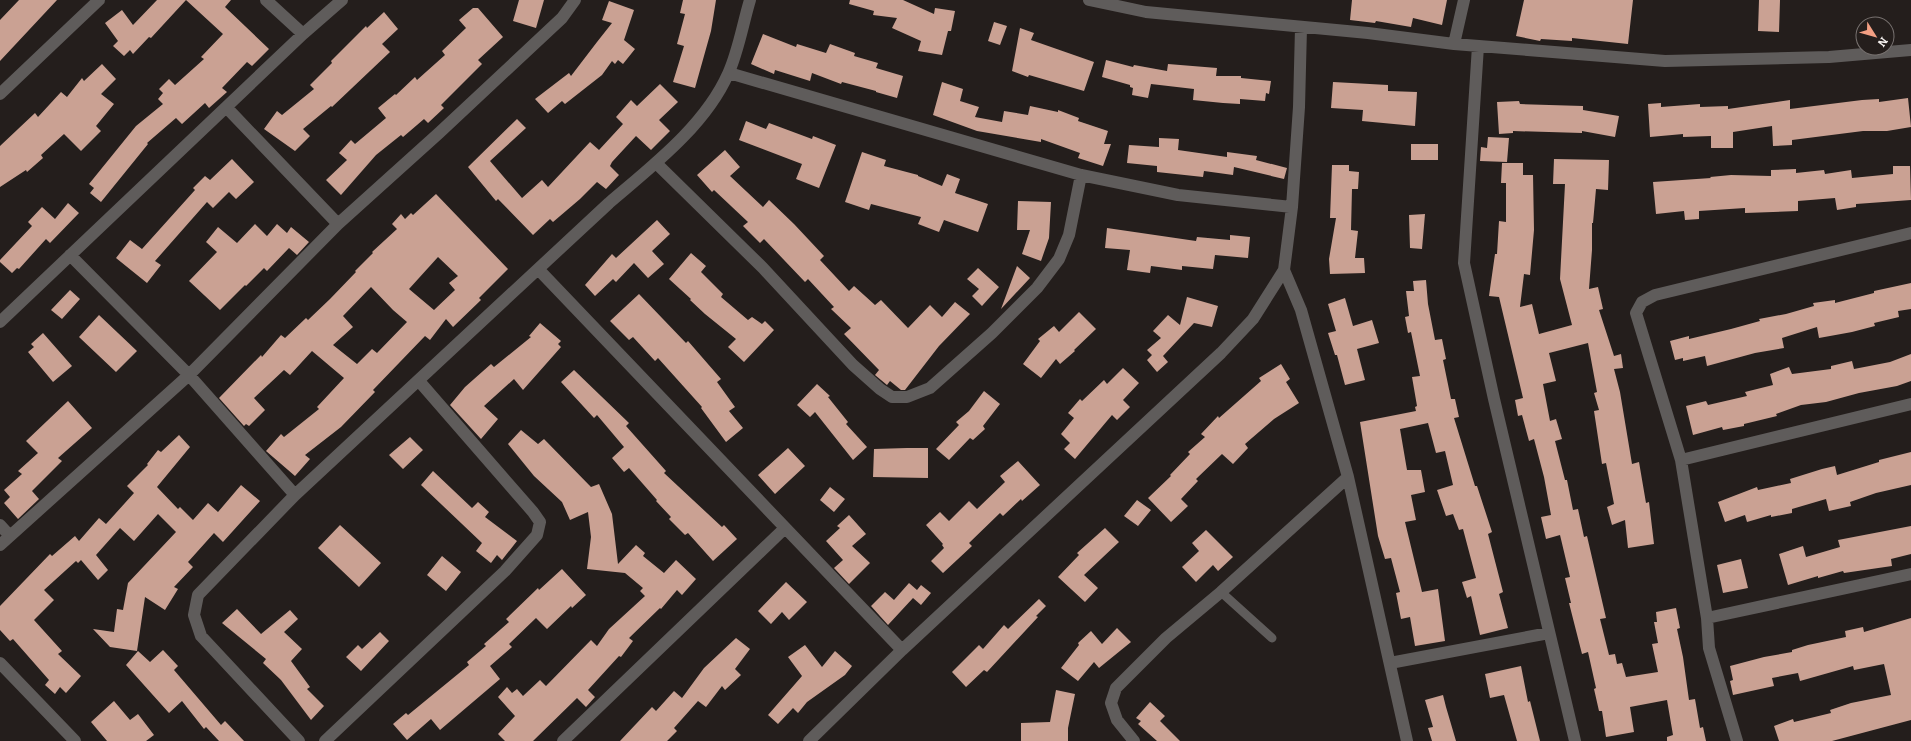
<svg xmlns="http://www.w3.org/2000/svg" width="1911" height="741" viewBox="0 0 1911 741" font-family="Bitter,serif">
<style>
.building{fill:#caa193;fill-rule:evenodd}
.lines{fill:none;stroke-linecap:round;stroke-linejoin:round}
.lane{stroke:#5f5c5b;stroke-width:9}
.street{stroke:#5f5c5b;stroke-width:12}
</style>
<rect width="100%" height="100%" fill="#241e1c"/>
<path class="building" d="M 19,0 L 57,0 L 0,61 L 0,20 Z
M 157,0 L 231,0 L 225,7 L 269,49 L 252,66 L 247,62 L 222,88 L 227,92 L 209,108 L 205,103 L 182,124 L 176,118 L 147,143 L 148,144 L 101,202 L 90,193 L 94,188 L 89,184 L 136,126 L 163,104 L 158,99 L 163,93 L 159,89 L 169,79 L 175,85 L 204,59 L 201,57 L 223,34 L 186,0 L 151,38 L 149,37 L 133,54 L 130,50 L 124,56 L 113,46 L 118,41 L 105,23 L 122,10 L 133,25 Z
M 519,0 L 544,0 L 536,28 L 513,21 Z
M 683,0 L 716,0 L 711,31 L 695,88 L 673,82 L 684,46 L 677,44 L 685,14 L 680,13 Z
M 850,0 L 903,0 L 934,14 L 935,8 L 955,11 L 951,31 L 948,31 L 942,55 L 918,51 L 921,41 L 892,28 L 897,18 L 873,15 L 874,11 L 849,4 Z
M 1352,0 L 1447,0 L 1442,25 L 1413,18 L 1411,27 L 1376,21 L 1375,23 L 1350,20 Z
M 1524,0 L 1633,0 L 1628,44 L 1572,38 L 1572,41 L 1541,39 L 1540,41 L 1516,36 Z
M 1759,0 L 1780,0 L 1779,32 L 1758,31 Z
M 609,1 L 634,10 L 624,40 L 635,49 L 623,64 L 618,60 L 615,64 L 612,61 L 602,75 L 565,104 L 562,101 L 548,113 L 535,99 L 569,73 L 571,76 L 597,42 L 612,23 L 602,20 Z
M 473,8 L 478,8 L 503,37 L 478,60 L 482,64 L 441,105 L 444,108 L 428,123 L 424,119 L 403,137 L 401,135 L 376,155 L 341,195 L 326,180 L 347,160 L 339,153 L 351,140 L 355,144 L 386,118 L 378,108 L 395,94 L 396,95 L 415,77 L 417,80 L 445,55 L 442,51 L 466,28 L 459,20 Z
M 384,12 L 398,29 L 382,44 L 390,52 L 332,107 L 331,106 L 303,129 L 310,136 L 295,151 L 264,129 L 277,111 L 282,115 L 314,89 L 310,85 L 332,63 L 331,61 L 366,26 L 367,28 Z
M 994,22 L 1007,26 L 1000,45 L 988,41 Z
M 1020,28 L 1034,33 L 1031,40 L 1094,62 L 1084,91 L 1029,75 L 1028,77 L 1012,71 Z
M 763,34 L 796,47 L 797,44 L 826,53 L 830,44 L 855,53 L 854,56 L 878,63 L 876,68 L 903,76 L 897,98 L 876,92 L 876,91 L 842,82 L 841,84 L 812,73 L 810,81 L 775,70 L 774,74 L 751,64 Z
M 1106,60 L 1133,67 L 1134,65 L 1167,71 L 1168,64 L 1217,68 L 1216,76 L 1241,76 L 1241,78 L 1271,81 L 1269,94 L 1266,93 L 1265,101 L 1240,99 L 1240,104 L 1223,103 L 1193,100 L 1194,89 L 1151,84 L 1148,98 L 1132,95 L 1133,88 L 1130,87 L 1130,85 L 1102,77 Z
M 102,64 L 116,79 L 101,94 L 114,104 L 96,126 L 101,131 L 81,151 L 64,134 L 41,155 L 43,158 L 27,172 L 26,170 L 0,187 L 0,146 L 35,113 L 38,117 L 61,92 L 67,97 L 82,78 L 84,81 Z
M 942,82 L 963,89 L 960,101 L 979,107 L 975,117 L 1002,122 L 1004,111 L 1028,115 L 1030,106 L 1058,112 L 1058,110 L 1079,118 L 1078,121 L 1108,131 L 1104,144 L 1111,144 L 1103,166 L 1078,158 L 1080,153 L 1041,139 L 1041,142 L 977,131 L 933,115 Z
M 1333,82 L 1388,85 L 1388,91 L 1417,92 L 1415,126 L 1362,121 L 1363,110 L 1331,108 Z
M 660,84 L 678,102 L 659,120 L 670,131 L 651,150 L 636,136 L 612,162 L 610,166 L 619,175 L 606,189 L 597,182 L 580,199 L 553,222 L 550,219 L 533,235 L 498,199 L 496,201 L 468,167 L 517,119 L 526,128 L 490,161 L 522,198 L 542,180 L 548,187 L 590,142 L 599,150 L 623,124 L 616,117 L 631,100 L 637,106 Z
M 1908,98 L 1911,127 L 1887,131 L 1863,131 L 1792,140 L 1792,145 L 1773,146 L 1772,126 L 1733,132 L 1733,148 L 1711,148 L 1711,136 L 1683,137 L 1683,134 L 1650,137 L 1648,104 L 1661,103 L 1661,107 L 1700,104 L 1700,107 L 1728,106 L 1728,109 L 1790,100 L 1790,109 L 1862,100 L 1879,99 L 1879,102 Z
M 1519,101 L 1520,104 L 1583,106 L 1583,110 L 1619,116 L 1615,137 L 1582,131 L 1582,133 L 1513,131 L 1513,133 L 1499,134 L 1497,102 Z
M 746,121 L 766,129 L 769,123 L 812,139 L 813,136 L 836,145 L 819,188 L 796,179 L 802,164 L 739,140 Z
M 1488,137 L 1509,138 L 1507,162 L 1480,161 L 1481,147 L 1487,148 Z
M 1159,138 L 1179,139 L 1178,150 L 1227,157 L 1227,152 L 1257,156 L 1256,160 L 1287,168 L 1284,179 L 1234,167 L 1233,175 L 1204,171 L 1203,177 L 1157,172 L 1157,166 L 1127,163 L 1129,145 L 1159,147 Z
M 1411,144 L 1438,144 L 1438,160 L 1411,160 Z
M 725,150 L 740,167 L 730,176 L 763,207 L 769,200 L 794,224 L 824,256 L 820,260 L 849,291 L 854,286 L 875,305 L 881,300 L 908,328 L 930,305 L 942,317 L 955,302 L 970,314 L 939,346 L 905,390 L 901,390 L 890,381 L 887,385 L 875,375 L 879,370 L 844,334 L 851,328 L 831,309 L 834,307 L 808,279 L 805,282 L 764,239 L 760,243 L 743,226 L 748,222 L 714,190 L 712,192 L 697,175 Z
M 862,152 L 886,160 L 884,166 L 918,175 L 918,176 L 942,186 L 947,174 L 960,179 L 955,193 L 988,204 L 978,232 L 944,220 L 939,232 L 918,224 L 921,217 L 871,204 L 869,210 L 845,202 Z
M 232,159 L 254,182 L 236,199 L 229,192 L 213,208 L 207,202 L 155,261 L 161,265 L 147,283 L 116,258 L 130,240 L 142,249 L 195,190 L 193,188 L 205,176 L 210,180 Z
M 1554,159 L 1609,160 L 1608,190 L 1596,189 L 1593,223 L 1592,223 L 1592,250 L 1589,289 L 1598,287 L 1603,309 L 1599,310 L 1614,356 L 1621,354 L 1623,368 L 1614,369 L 1620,392 L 1632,464 L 1639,462 L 1646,503 L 1649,502 L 1654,544 L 1628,548 L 1625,520 L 1612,525 L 1607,507 L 1614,504 L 1606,463 L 1602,464 L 1594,411 L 1599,410 L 1594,393 L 1597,392 L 1588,343 L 1549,353 L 1556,381 L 1543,384 L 1550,421 L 1556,419 L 1562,439 L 1555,441 L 1565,480 L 1567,480 L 1573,510 L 1578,509 L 1584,537 L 1587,536 L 1606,618 L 1600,619 L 1609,655 L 1615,654 L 1617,664 L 1622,663 L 1626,677 L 1658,672 L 1652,644 L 1658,643 L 1654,622 L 1657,622 L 1656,612 L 1676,608 L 1680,628 L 1677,629 L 1683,657 L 1689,700 L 1695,699 L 1700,728 L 1703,727 L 1706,741 L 1667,741 L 1667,737 L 1673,735 L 1667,700 L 1630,707 L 1634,732 L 1606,737 L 1602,711 L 1599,711 L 1594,689 L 1596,688 L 1588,652 L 1582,654 L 1569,603 L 1571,603 L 1565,578 L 1570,577 L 1560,535 L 1546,539 L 1541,517 L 1551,515 L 1544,477 L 1534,439 L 1529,441 L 1522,415 L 1518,416 L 1515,400 L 1523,398 L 1499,297 L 1489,296 L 1495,254 L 1497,254 L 1499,221 L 1506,222 L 1506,183 L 1501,183 L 1502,163 L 1523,163 L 1523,175 L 1533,175 L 1534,230 L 1530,275 L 1524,274 L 1520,307 L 1532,304 L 1539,334 L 1572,325 L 1560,279 L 1565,184 L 1553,184 Z
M 1332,165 L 1349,165 L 1349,171 L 1359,172 L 1358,189 L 1352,189 L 1351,230 L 1358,231 L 1355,258 L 1364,258 L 1365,273 L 1330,274 L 1329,259 L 1336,218 L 1330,218 Z
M 1893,166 L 1910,166 L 1911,200 L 1856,204 L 1856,207 L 1837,210 L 1835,198 L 1798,201 L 1798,211 L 1745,213 L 1745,208 L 1699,211 L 1699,219 L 1685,220 L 1684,211 L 1656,214 L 1653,182 L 1711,178 L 1710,177 L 1731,175 L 1771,176 L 1771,170 L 1796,169 L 1796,173 L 1824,170 L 1825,174 L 1851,170 L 1852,178 L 1893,174 Z
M 436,194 L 508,269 L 479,298 L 481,300 L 453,327 L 446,319 L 430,340 L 425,336 L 373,390 L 375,392 L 341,427 L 305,455 L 310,459 L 295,476 L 266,451 L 281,434 L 284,437 L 319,409 L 317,407 L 344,378 L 312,351 L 290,375 L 284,370 L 254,398 L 265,410 L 249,426 L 246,424 L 244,426 L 219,398 L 261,355 L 262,357 L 281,335 L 285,338 L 306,318 L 308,320 L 330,299 L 356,272 L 355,271 L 373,253 L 372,252 L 397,229 L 392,224 L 401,214 L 405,219 L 411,213 L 413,215 ZM 438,257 L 458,276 L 449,283 L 455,290 L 434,310 L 409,289 ZM 371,287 L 393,310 L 407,322 L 377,353 L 372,349 L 357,364 L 333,345 L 353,327 L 343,316 Z
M 1018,201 L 1051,202 L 1049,238 L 1041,261 L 1022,254 L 1030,230 L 1017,230 Z
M 68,203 L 79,213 L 50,243 L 46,239 L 19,269 L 17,268 L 12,273 L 0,262 L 0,260 L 32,226 L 28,222 L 42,207 L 55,219 Z
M 1425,214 L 1422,249 L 1410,248 L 1409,215 Z
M 657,220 L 670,234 L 652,251 L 664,264 L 648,278 L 634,263 L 616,282 L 613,279 L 595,296 L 585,285 L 612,254 L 616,258 Z
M 255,224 L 267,236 L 277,224 L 287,233 L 291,227 L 309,242 L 297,255 L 289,248 L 267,271 L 264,268 L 246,286 L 245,285 L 220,310 L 189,281 L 217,252 L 206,242 L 218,227 L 237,243 Z
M 1107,228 L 1196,241 L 1197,237 L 1230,240 L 1230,235 L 1250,237 L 1248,258 L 1215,255 L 1213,269 L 1182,266 L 1182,270 L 1151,266 L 1150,273 L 1127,270 L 1130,250 L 1105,248 Z
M 691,253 L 706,266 L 701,272 L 723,294 L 721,297 L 748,320 L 752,317 L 762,324 L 765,321 L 774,330 L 744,362 L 728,347 L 736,339 L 705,314 L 690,300 L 691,299 L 669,279 Z
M 1017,266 L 1030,278 L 1001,309 Z
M 978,268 L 999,287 L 982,306 L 972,296 L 979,289 L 967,279 Z
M 1426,280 L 1428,304 L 1435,340 L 1442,339 L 1446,359 L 1443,360 L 1451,399 L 1455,399 L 1459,417 L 1454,418 L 1475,486 L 1477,486 L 1492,532 L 1488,534 L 1503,592 L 1499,594 L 1508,628 L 1480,635 L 1471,596 L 1467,598 L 1462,582 L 1476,578 L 1463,529 L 1459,530 L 1453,514 L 1446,516 L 1437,490 L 1453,485 L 1445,451 L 1436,453 L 1428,423 L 1400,429 L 1407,470 L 1421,470 L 1425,492 L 1411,495 L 1416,520 L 1405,522 L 1422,592 L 1438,589 L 1445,641 L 1415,646 L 1410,617 L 1401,619 L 1396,593 L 1400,592 L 1391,558 L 1385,559 L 1378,536 L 1360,422 L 1416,411 L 1415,407 L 1417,406 L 1412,377 L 1420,376 L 1411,332 L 1408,333 L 1405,317 L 1409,316 L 1406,291 L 1414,291 L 1413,281 Z
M 1911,283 L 1911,309 L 1898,311 L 1899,317 L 1874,323 L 1875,326 L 1852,332 L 1819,338 L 1817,327 L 1782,338 L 1784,348 L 1755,353 L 1707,366 L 1705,356 L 1683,361 L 1683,358 L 1675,360 L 1670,341 L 1689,336 L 1689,339 L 1731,329 L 1760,321 L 1759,319 L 1786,314 L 1814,306 L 1813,303 L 1835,300 L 1835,303 L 1874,293 L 1874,291 Z
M 70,290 L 80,299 L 62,319 L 51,310 Z
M 639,294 L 686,343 L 688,341 L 721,379 L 717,382 L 735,407 L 729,411 L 743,428 L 726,442 L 701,408 L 702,407 L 658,358 L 655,361 L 633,337 L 629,340 L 610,321 Z
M 1187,297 L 1218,306 L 1212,327 L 1194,323 L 1163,356 L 1168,362 L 1157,372 L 1147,360 L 1152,355 L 1147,350 L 1161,338 L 1153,331 L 1168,315 L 1180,325 Z
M 1345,298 L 1353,326 L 1372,320 L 1379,343 L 1357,349 L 1365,380 L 1345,385 L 1337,355 L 1335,355 L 1328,333 L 1336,331 L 1328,304 Z
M 1079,312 L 1096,329 L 1074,350 L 1075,351 L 1060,364 L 1056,359 L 1041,378 L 1023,364 L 1040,341 L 1038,339 L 1054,326 L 1059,332 Z
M 99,315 L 137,351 L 116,372 L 79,337 Z
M 540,323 L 561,341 L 558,344 L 561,347 L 523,390 L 514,379 L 484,406 L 498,419 L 481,439 L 450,405 L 465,387 L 491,364 L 494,367 L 531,337 L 529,336 Z
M 43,333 L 72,366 L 53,382 L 28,352 L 34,347 L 31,344 Z
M 1911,354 L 1911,381 L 1897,386 L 1859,393 L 1826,402 L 1801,405 L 1776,414 L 1777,416 L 1744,424 L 1744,426 L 1723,430 L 1722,427 L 1693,435 L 1686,406 L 1706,401 L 1708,405 L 1747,396 L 1745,392 L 1773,385 L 1770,374 L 1789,367 L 1792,374 L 1831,369 L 1831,366 L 1852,361 L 1854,369 L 1890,362 Z
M 1281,364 L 1290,379 L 1286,382 L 1299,403 L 1274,419 L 1245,444 L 1248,448 L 1233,464 L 1222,454 L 1196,479 L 1198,481 L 1181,499 L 1188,506 L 1171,522 L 1148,498 L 1171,476 L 1170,475 L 1190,454 L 1188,452 L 1205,437 L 1201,434 L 1218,416 L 1219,418 L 1261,381 L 1259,378 Z
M 1123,368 L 1139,383 L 1123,400 L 1130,407 L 1117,420 L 1112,415 L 1075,459 L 1064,449 L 1070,443 L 1061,434 L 1074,418 L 1068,413 L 1080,399 L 1082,401 L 1104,380 L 1107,384 Z
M 574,370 L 629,423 L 626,426 L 666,471 L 664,473 L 722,527 L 724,525 L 737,539 L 713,561 L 688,533 L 685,535 L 669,519 L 671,517 L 656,501 L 657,500 L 629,468 L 624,472 L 612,458 L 624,447 L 597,415 L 594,418 L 561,382 Z
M 817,384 L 830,396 L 828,397 L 848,422 L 846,424 L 867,447 L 853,460 L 815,412 L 810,417 L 797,405 Z
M 984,391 L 1000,404 L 983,426 L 985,429 L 973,440 L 970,438 L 949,460 L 936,449 L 959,425 L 956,422 L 969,411 Z
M 68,401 L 92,428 L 58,458 L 62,461 L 32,491 L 39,499 L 18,519 L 4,503 L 10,497 L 4,490 L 22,474 L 18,471 L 38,453 L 26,441 Z
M 521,430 L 538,444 L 544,439 L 591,487 L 599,484 L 612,514 L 618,564 L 636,545 L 645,553 L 643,556 L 664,573 L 676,560 L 696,579 L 682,595 L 677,590 L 661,609 L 660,608 L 629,638 L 633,641 L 621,657 L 619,656 L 588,690 L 595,697 L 586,707 L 577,698 L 533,741 L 505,741 L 498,734 L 515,716 L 498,697 L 507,687 L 512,693 L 517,689 L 523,696 L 540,680 L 546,686 L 591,640 L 597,646 L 609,629 L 645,596 L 640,591 L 643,588 L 625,573 L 587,569 L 591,537 L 588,512 L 570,520 L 562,502 L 534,476 L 508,444 Z
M 179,435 L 190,447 L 157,487 L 178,509 L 180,507 L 193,520 L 208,503 L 218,512 L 241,485 L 260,501 L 223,542 L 214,533 L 188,562 L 193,567 L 174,587 L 178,589 L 165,610 L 145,597 L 137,651 L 110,647 L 93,629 L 114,632 L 117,609 L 123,610 L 128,583 L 176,532 L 158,514 L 134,541 L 120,528 L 96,555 L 108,570 L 98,580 L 81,560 L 78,563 L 76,561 L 44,590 L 54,600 L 34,620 L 62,651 L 58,654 L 81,676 L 66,693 L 60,687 L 55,694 L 45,685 L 49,680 L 13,639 L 10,641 L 0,630 L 0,606 L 50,554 L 52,556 L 75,536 L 79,541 L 99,518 L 106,524 L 134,493 L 127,486 L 148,465 L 147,464 L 158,450 L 161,452 Z
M 410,437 L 423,450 L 403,469 L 389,455 Z
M 788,448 L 805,466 L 775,494 L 758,475 Z
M 907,448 L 928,448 L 928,478 L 873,477 L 874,449 Z
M 1911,452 L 1911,485 L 1876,493 L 1850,502 L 1851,506 L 1829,511 L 1826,499 L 1792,509 L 1792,513 L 1771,517 L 1771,515 L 1747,522 L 1745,515 L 1725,522 L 1718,502 L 1757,487 L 1758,490 L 1791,483 L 1790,479 L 1822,469 L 1835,466 L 1837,475 L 1879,462 L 1879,460 Z
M 1018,461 L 1040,485 L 1022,501 L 1021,499 L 1003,516 L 1000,513 L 969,543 L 972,546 L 943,573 L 931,561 L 944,548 L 942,545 L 943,544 L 926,525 L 940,512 L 949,521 L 969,501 L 977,509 L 1005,482 L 1000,476 Z
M 433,471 L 472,508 L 478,502 L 489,512 L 485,517 L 517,541 L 502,560 L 497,555 L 491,563 L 476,551 L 482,543 L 421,485 Z
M 830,487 L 845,499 L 834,512 L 820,500 Z
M 1137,500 L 1151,510 L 1138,526 L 1124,516 Z
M 849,515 L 866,534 L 852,546 L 870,563 L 849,584 L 834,568 L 843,560 L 826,541 L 840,528 L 837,526 Z
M 340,525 L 381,563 L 359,587 L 318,548 Z
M 1911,526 L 1911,554 L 1891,559 L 1892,566 L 1844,573 L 1843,571 L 1818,578 L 1818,576 L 1788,585 L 1779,554 L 1803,546 L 1806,557 L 1840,547 L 1838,540 Z
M 1105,528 L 1119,542 L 1084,575 L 1098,588 L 1085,602 L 1058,577 L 1079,555 L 1077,553 Z
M 1206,530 L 1233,557 L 1218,571 L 1213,565 L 1196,582 L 1182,567 L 1199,551 L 1192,543 Z
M 442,556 L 461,572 L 446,591 L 427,575 Z
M 1741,559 L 1748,588 L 1723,593 L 1717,565 Z
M 562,569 L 586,595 L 572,608 L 571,606 L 547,629 L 536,618 L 509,644 L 512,647 L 490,666 L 500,679 L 440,730 L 431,719 L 407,740 L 393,724 L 406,713 L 408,715 L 469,665 L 467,662 L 486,646 L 484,644 L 509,622 L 506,619 L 538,588 L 539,590 Z
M 786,582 L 807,602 L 789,620 L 782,612 L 771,624 L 758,611 Z
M 909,583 L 917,590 L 921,585 L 931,593 L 921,605 L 913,598 L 888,625 L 871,606 L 885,592 L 894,600 Z
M 1039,599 L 1046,606 L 1036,616 L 1038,617 L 987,672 L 984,670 L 966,687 L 952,672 L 979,645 L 983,649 L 1004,625 L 1008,629 Z
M 237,609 L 261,634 L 290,610 L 298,619 L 284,632 L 302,649 L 291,661 L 310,687 L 307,689 L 324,706 L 311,720 L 281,680 L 263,663 L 266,659 L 222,623 Z
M 1911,618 L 1911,720 L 1832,741 L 1779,741 L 1774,726 L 1793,719 L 1794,722 L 1831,713 L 1830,710 L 1851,703 L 1891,695 L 1884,664 L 1854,670 L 1853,666 L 1800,681 L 1798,673 L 1772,678 L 1774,686 L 1733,695 L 1730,681 L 1733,680 L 1730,666 L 1764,657 L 1792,652 L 1792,650 L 1808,645 L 1846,637 L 1845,631 L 1863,627 L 1864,632 Z
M 1117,628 L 1131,642 L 1099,668 L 1094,662 L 1078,681 L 1061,668 L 1079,645 L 1078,643 L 1091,631 L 1102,644 Z
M 380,632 L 389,641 L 361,671 L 346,657 L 358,645 L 362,649 Z
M 736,638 L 750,649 L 735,669 L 741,675 L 725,690 L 722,686 L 706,707 L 698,701 L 674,728 L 677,731 L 667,741 L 620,741 L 652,707 L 656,711 L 674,691 L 682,698 L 704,668 Z
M 805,645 L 822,667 L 835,651 L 852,666 L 845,675 L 807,702 L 798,713 L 793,708 L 778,724 L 768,715 L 802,676 L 788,657 Z
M 163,650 L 178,666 L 174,670 L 221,725 L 225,721 L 244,741 L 219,741 L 206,727 L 204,729 L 182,701 L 169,713 L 126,665 L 138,651 L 150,662 Z
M 1521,666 L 1528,702 L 1530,701 L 1540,741 L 1517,741 L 1504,695 L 1490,698 L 1485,674 Z
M 1056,690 L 1075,694 L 1068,728 L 1068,741 L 1021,741 L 1021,723 L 1050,722 Z
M 1443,695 L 1446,707 L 1456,741 L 1432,741 L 1428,728 L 1433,727 L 1425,700 Z
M 114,701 L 130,720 L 138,714 L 154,735 L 146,741 L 107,741 L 91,722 Z
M 1150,702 L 1165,716 L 1160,721 L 1180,741 L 1157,741 L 1138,724 L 1141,721 L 1136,718 Z"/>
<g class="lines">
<path class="lane" d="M 1221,592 L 1272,638"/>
<path class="street" d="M 266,0 L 303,34
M 1089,0 L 1146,12 L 1368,33 L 1454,44 L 1665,61 L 1829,57 L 1911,50
M 1454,44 L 1464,0
M 1478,46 L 1464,263 L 1494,399 L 1575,741
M 729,73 L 1081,175 L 1178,195 L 1292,207
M 0,94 L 99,0
M 227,108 L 338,224
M 656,163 L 763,268 L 853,365 L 880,389 L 892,397 L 907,397 L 930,388 L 992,333 L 1037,288 L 1059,259 L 1069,235 L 1081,175
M 1911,233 L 1655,295 L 1642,302 L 1636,313 L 1681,460 L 1707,618 L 1911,574
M 70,255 L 189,375 L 295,495 L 198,595 L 194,615 L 201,636 L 299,741
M 539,270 L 902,650
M 1284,270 L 1301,310 L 1348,477 L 1407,741
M 0,322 L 303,34 L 342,0
M 1681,460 L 1911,404
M 295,495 L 609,203 C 651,167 705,126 728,74 C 738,53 743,23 750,0
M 0,525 L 10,536
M 0,545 L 189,375 L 338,224 L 439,133 L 562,18 L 575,0
M 1707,618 L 1709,648 L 1737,741
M 0,663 L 75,741
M 1390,663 L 1549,633
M 325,741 L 505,571 L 537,535 L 540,522 L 533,512 L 419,381
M 563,741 L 785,528
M 809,741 L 902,650 L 1221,353 L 1253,319 L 1284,270 L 1292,207 L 1299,107 L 1301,28
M 1134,741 L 1117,720 L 1111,703 L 1116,688 L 1166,638 L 1221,592 L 1348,477"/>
</g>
<g transform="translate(1875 36) rotate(127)"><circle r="19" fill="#241e1c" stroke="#787270"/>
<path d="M0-3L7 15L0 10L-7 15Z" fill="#f39f83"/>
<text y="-6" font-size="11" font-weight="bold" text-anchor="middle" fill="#f5f1ef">N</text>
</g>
</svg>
